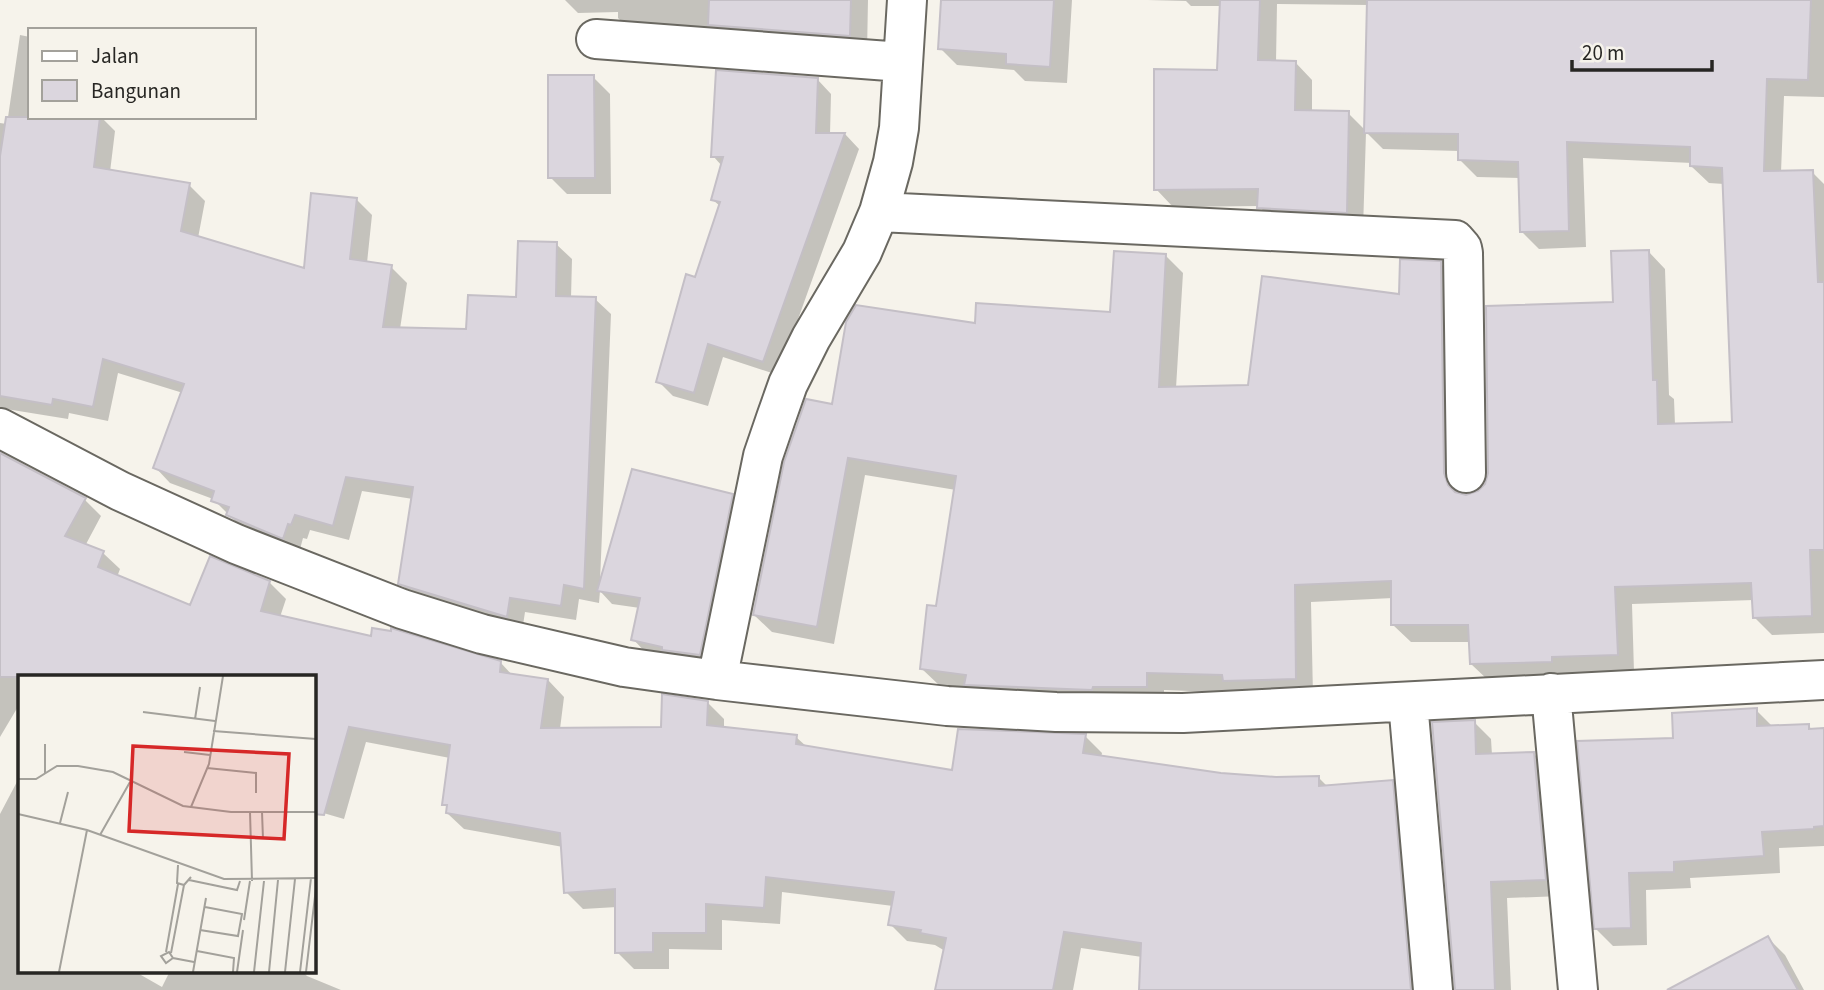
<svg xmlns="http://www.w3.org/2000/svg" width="1824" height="990" viewBox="0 0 1824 990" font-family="'Source Sans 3',sans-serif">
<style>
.shadow{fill:#0003;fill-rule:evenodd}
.building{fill:#dbd6de;stroke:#c4bfc6;stroke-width:2}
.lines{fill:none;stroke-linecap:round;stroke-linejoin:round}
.minor-casing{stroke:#6a6861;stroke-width:42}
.minor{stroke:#fff;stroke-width:38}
.inset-road{fill:none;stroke:#a3a19b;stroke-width:2}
.view{fill:#d62828;fill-opacity:0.15;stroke:#d62828;stroke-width:3.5}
.inset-edge{fill:none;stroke:#272623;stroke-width:3.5}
</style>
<rect width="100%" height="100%" fill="#f6f3eb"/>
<path class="shadow" d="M 565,0 L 868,0 L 867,52 L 635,35 L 618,18 L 618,12 L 578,13 Z
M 943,0 L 1072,0 L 1067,83 L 1025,81 L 1014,70 L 957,65 L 940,48 Z
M 1147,0 L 1824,0 L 1824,97 L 1784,96 L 1781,172 L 1812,172 L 1824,184 L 1824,633 L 1772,635 L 1754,617 L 1754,600 L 1632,604 L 1634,672 L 1568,674 L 1568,679 L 1489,681 L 1471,664 L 1471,642 L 1411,642 L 1393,625 L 1393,598 L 1311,602 L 1313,696 L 1164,690 L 1164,703 L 940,686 L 922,669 L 937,608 L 956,490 L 865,475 L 834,644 L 772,632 L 754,615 L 833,406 L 976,325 L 1112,313 L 1166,256 L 1183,273 L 1176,388 L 1250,386 L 1401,296 L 1440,263 L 1458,281 L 1462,495 L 1467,497 L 1477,494 L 1486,485 L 1615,303 L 1648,251 L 1665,269 L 1669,395 L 1674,399 L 1675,425 L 1734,424 L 1724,184 L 1709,183 L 1691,166 L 1692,163 L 1583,158 L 1586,247 L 1539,249 L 1522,232 L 1520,178 L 1477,177 L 1459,159 L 1460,151 L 1383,149 L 1366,132 L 1363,230 L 1277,225 L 1259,206 L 1173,207 L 1156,189 L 1219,71 L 1221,6 L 1191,6 L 1186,1 ZM 1277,4 L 1369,5 L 1366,131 L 1348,113 L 1312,112 L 1312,80 L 1295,62 L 1276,62 Z
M 20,35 L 30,37 L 30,117 L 101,117 L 115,131 L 110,172 L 189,185 L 205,201 L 198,238 L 305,270 L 356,199 L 372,215 L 367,263 L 391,267 L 407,283 L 400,329 L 467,331 L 518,299 L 556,244 L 572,259 L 571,298 L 595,299 L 611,314 L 600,582 L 732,495 L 745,509 L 713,668 L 646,653 L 633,639 L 640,608 L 612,604 L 600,591 L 599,603 L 579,599 L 576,620 L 525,612 L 522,632 L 416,599 L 400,583 L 413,499 L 362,491 L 349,540 L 310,530 L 307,539 L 303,538 L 299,553 L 244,530 L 213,499 L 170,483 L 155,467 L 183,393 L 118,373 L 108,421 L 69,413 L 68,419 L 0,408 L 0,123 L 7,124 Z
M 593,77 L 610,94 L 611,194 L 567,194 L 550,177 Z
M 817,79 L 831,94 L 830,134 L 845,134 L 859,149 L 778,375 L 723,357 L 708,406 L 673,396 L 658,381 L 721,207 L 713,200 L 722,166 L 713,156 Z
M 0,455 L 84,499 L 101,516 L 85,546 L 103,553 L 120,569 L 117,577 L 191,607 L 269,582 L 286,599 L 280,617 L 500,662 L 513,676 L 548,680 L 564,697 L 560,729 L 663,728 L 707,702 L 724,719 L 724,728 L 796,737 L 807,747 L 954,772 L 1085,736 L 1102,753 L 1101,758 L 1221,775 L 1276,779 L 1318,777 L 1328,787 L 1392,782 L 1409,799 L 1427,990 L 1141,990 L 1142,957 L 1081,948 L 1073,990 L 937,990 L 945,951 L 935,945 L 907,941 L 890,924 L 893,906 L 782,892 L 780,924 L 722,920 L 722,950 L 669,949 L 669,969 L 634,969 L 617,952 L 617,907 L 583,909 L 566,892 L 563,847 L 464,829 L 447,813 L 448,808 L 444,804 L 450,758 L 366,742 L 344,819 L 313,810 L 313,677 L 19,677 L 19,705 L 0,737 Z
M 1756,710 L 1773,727 L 1808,726 L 1824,738 L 1824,846 L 1779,848 L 1780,873 L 1690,878 L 1691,888 L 1646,890 L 1647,945 L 1613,946 L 1596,929 L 1675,740 Z
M 1474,722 L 1491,739 L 1492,755 L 1534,754 L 1551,771 L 1562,896 L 1507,898 L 1511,990 L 1456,990 Z
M 19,778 L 19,971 L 134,971 L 162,987 L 170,971 L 302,971 L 307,976 L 341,990 L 0,990 L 0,814 Z
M 1768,938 L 1785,955 L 1804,990 L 1670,990 Z"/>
<path class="building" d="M 709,0 L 851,0 L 850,36 L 708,25 Z
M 941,0 L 1054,0 L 1050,67 L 1006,64 L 1006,54 L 938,49 Z
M 1220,0 L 1260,0 L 1258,60 L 1296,61 L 1295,110 L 1349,111 L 1347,213 L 1257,208 L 1258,189 L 1154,190 L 1154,69 L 1217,70 Z
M 1367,0 L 1811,0 L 1808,80 L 1767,79 L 1764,171 L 1813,170 L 1818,282 L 1824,282 L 1824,550 L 1810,550 L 1812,616 L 1753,618 L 1751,583 L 1615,587 L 1618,655 L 1552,657 L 1552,662 L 1470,664 L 1468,625 L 1391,625 L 1391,581 L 1295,585 L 1296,679 L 1223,681 L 1222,675 L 1147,673 L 1147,687 L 1093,687 L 1092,690 L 964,685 L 966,675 L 920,669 L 927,605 L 936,606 L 956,476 L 848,458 L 817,627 L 753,615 L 784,462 L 806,399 L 832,404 L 846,322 L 856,305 L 975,323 L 976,303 L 1110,312 L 1114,251 L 1166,254 L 1159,387 L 1248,385 L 1262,276 L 1399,294 L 1400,259 L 1441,261 L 1444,473 L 1448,485 L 1455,492 L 1466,495 L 1478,491 L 1485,484 L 1488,473 L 1486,306 L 1613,302 L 1611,251 L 1649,250 L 1653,380 L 1657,380 L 1658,424 L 1732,422 L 1722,168 L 1690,166 L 1690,147 L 1567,142 L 1569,231 L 1520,232 L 1518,162 L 1458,160 L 1458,134 L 1364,133 Z
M 716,70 L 818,78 L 816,133 L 845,133 L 763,362 L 708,344 L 694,393 L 656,382 L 686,274 L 695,277 L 720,202 L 711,200 L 723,157 L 711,157 Z
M 548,75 L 594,75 L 595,178 L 548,178 Z
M 6,117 L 100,117 L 94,167 L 190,183 L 181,231 L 304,268 L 311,193 L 357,198 L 350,259 L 392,265 L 383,327 L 466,329 L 468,295 L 516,297 L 518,241 L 557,242 L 556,296 L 596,297 L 584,589 L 564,585 L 561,606 L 510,598 L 507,617 L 398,584 L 413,487 L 346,477 L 333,526 L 295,515 L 291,525 L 288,524 L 283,539 L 226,515 L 229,507 L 211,501 L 214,491 L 153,468 L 184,384 L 103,359 L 93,407 L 53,399 L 52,405 L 0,396 L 0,156 Z
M 0,453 L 86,498 L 65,536 L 104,551 L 98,567 L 190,605 L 210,556 L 270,581 L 261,611 L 371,636 L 372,628 L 391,631 L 391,628 L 501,661 L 500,672 L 548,679 L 541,728 L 661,727 L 662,694 L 708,701 L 707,725 L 797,735 L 796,744 L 952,770 L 958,729 L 1086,734 L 1083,753 L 1221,773 L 1276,777 L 1319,776 L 1319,786 L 1393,780 L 1411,990 L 1139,990 L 1141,943 L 1064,932 L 1053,990 L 935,990 L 946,938 L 920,933 L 921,930 L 888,925 L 894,892 L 766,877 L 764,908 L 706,904 L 706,933 L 653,933 L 653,952 L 615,953 L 615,889 L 564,893 L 560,833 L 446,813 L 447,805 L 442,805 L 450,745 L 349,727 L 324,815 L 313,814 L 313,677 L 0,677 Z
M 632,469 L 733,494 L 700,655 L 662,650 L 662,647 L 631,640 L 640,598 L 597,591 Z
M 1757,708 L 1757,726 L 1809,724 L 1809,729 L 1824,728 L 1824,826 L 1814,827 L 1814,829 L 1762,832 L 1764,856 L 1674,862 L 1674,872 L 1629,873 L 1631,928 L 1594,929 L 1577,741 L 1673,738 L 1672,713 Z
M 1475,720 L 1476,754 L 1534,752 L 1546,880 L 1491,882 L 1495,990 L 1455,990 L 1432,722 Z
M 1768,936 L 1798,990 L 1667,990 Z"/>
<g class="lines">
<defs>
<path id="minor" d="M 596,39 L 902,62
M 879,212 L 1455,240 L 1462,248 L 1463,253 L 1466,473
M 0,428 L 120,491 L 236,544 L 402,609 L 482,634 L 624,667 L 717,680 L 947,706 L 1056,712 L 1183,713 L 1824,680
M 717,680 L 763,456 L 776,418 L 788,384 L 811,338 L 862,252 L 879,212 L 893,162 L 899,128 L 907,0
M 1551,693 L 1578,990
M 1408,702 L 1433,990"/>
</defs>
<use href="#minor" class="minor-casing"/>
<use href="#minor" class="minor"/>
</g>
<g transform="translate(18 675)">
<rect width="298" height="298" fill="#f6f3eb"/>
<path class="inset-road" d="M 125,37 L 197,46M 177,44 L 182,12M 195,56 L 298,64M 27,69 L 27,98M 166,77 L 192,80M 189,93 L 238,98 L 238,118M 0,104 L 18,104 L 39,91 L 60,91 L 95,97 L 165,131 L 213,137 L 298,137M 173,132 L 191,89 L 205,1M 232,137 L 234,206M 244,137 L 245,164M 0,139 L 69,155 L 206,204 L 298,203M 42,148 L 50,117M 82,160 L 112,107M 160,190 L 159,208 L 166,210 L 173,202M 171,205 L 219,215 L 222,206M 226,245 L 232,206M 182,255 L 220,261 L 224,239 L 187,232M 179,276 L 216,283 L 215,297M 148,277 L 160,209M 153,278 L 166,210M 155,283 L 148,288 L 143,281 L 151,277 L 155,283 L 176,287M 41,297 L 69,155M 175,297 L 188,223M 219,297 L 225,255M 236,297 L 246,206M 251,297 L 260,205M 267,297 L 277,204M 282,297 L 293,203M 288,297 L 298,213"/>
<path class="view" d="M 115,71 L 271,79 L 266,164 L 111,156 Z"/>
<rect width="298" height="298" class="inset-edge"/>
</g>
<rect x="28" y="28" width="228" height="91" fill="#f6f3eb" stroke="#a3a19b" stroke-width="2"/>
<rect x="42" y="51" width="35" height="10" fill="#ffffff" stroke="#a3a19b" stroke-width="2"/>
<text x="91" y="63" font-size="21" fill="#272623">Jalan</text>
<rect x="42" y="80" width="35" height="21" fill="#dbd6de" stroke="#a3a19b" stroke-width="2"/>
<text x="91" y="98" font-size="21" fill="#272623">Bangunan</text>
<path d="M1572 60v10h140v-10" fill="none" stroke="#272623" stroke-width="3.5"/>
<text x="1582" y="60" font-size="21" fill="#272623" stroke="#f6f3eb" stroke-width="5" paint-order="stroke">20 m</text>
</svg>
